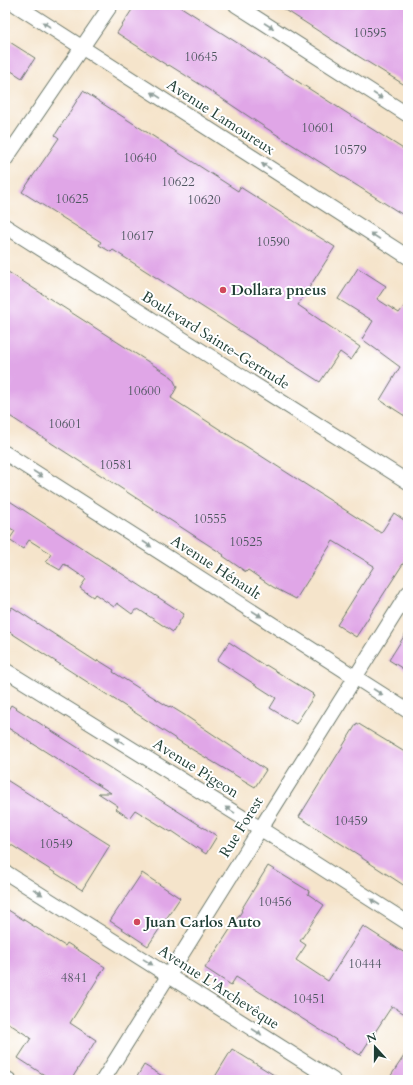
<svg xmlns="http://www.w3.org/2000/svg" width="413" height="1085" viewBox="0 0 413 1085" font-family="Cardo,serif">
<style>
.building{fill:#e0a6e7}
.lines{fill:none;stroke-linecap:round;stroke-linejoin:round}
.minor-casing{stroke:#6a7769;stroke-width:16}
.minor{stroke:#fff;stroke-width:14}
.oneway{fill:#8f9e9a}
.poi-dot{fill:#d1495b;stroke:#fff;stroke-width:1.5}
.labels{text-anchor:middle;stroke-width:4;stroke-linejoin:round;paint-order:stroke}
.number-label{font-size:13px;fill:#4f5761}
.street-label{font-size:15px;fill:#1f3d34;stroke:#fff}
.poi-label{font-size:15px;font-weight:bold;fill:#1f3d34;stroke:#fff;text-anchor:start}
</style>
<rect width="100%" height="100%" fill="#fff"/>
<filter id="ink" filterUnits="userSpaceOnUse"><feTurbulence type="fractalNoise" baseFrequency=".025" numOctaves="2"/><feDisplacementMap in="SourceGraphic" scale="8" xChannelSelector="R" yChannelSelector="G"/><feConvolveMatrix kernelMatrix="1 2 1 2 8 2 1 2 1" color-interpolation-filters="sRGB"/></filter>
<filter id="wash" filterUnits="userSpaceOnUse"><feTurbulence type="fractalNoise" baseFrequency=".012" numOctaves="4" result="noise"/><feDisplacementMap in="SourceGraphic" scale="16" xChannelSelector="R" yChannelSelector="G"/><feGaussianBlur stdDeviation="0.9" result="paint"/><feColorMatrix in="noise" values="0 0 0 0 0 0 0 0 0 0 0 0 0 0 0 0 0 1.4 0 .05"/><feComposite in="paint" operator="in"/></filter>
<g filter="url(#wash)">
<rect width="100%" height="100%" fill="#f5e4cb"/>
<g id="blocks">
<path class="building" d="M 135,5 L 178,5 L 408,152 L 408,218 L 263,126 L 209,90 L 169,65 L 168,66 L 117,33 Z
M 278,5 L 408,5 L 408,87 L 337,43 Z
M 5,39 L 35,58 L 22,78 L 5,67 Z
M 83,91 L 238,191 L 240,187 L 335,247 L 298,305 L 360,347 L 351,360 L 340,352 L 320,382 L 113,250 L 111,252 L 99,245 L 101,242 L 22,192 L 59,138 L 55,135 Z
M 358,268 L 386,286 L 377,299 L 399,313 L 408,301 L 408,418 L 380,400 L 400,367 L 362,339 L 373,321 L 338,299 Z
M 5,270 L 172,377 L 177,387 L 171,398 L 381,533 L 394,513 L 408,523 L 408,556 L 356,637 L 337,625 L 374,566 L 333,541 L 296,599 L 273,587 L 248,570 L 246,572 L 223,556 L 224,555 L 5,413 Z
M 5,498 L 184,614 L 173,632 L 138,609 L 137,610 L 135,610 L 132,614 L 117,603 L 114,607 L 95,594 L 93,597 L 80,588 L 86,579 L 64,564 L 60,570 L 46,562 L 51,554 L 29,540 L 23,549 L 9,540 L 15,531 L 5,525 Z
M 12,607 L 97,662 L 98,660 L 114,670 L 113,672 L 169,707 L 170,706 L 186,716 L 266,770 L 255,787 L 193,750 L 5,629 L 5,618 Z
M 408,630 L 408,672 L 389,660 Z
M 229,642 L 265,666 L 266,665 L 313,694 L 312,695 L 314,696 L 296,724 L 270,708 L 276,698 L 217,660 Z
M 11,705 L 217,836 L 206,854 L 172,831 L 171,832 L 135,810 L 129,818 L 116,809 L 118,806 L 98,793 L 111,793 L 5,726 L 5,715 Z
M 357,723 L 408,754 L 408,888 L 362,858 L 362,857 L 299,817 Z
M 5,779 L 110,845 L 82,890 L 5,841 Z
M 268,866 L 309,891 L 308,894 L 324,905 L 300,941 L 306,945 L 296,960 L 328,981 L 363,926 L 408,955 L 408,1016 L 392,1006 L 360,1055 L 236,977 L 231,985 L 205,968 L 242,911 L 241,910 Z
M 142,873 L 180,898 L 148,946 L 110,921 Z
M 5,908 L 65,946 L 67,943 L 105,967 L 70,1023 L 96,1040 L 71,1080 L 52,1080 L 18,1058 L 31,1038 L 5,1021 Z
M 232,1049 L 282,1080 L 213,1080 Z
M 408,1050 L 408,1080 L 388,1080 Z
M 144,1065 L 169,1080 L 135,1080 Z"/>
</g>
</g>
<g filter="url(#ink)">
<use href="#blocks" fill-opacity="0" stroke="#6a7769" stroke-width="1"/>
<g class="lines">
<defs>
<path id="minor" d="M 16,5 L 408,257
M 236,5 L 408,115
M 5,160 L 111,5
M 5,226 L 408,482
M 5,453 L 408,711
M 5,670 L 261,829 L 408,923
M 5,872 L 333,1080
M 5,1078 L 9,1080
M 103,1080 L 408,593"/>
</defs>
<use href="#minor" class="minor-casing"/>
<use href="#minor" class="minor"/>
</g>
<defs><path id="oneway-solid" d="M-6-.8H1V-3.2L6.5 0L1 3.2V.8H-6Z"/></defs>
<g class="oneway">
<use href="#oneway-solid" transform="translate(47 25) rotate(-147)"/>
<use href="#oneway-solid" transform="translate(269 26) rotate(33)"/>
<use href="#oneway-solid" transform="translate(156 95) rotate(-147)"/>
<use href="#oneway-solid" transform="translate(378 96) rotate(33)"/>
<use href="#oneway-solid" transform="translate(266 166) rotate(-147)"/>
<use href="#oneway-solid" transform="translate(375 236) rotate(-147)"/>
<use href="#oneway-solid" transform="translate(38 474) rotate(33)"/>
<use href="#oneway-solid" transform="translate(147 544) rotate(33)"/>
<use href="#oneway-solid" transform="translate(257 614) rotate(33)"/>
<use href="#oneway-solid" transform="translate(378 692) rotate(33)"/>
<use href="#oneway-solid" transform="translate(120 741) rotate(-148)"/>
<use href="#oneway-solid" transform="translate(230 810) rotate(-148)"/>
<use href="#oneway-solid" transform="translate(38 892) rotate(32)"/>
<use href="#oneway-solid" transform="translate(375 902) rotate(-147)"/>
<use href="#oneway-solid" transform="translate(148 962) rotate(32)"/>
<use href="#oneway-solid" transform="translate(257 1032) rotate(33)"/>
</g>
</g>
<g class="poi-dot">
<circle cx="223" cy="290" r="4"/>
<circle cx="137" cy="922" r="4"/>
</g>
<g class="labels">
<g class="number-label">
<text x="370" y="37">10595</text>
<text x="201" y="61">10645</text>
<text x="318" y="132">10601</text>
<text x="350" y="154">10579</text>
<text x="140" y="162">10640</text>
<text x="178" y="186">10622</text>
<text x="72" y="203">10625</text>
<text x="204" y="204">10620</text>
<text x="137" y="240">10617</text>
<text x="273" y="246">10590</text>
<text x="144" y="395">10600</text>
<text x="65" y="428">10601</text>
<text x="116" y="469">10581</text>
<text x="210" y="523">10555</text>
<text x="246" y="546">10525</text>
<text x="351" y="825">10459</text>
<text x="56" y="848">10549</text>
<text x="275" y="906">10456</text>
<text x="365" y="968">10444</text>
<text x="74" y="982">4841</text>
<text x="309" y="1003">10451</text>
</g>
<g class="street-label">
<text transform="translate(221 117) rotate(33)" y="5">Avenue Lamoureux</text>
<text transform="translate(216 340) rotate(32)" y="5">Boulevard Sainte-Gertrude</text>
<text transform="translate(216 567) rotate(33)" y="5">Avenue Hénault</text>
<text transform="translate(196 768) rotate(32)" y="5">Avenue Pigeon</text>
<text transform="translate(241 827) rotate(-58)" y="5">Rue Forest</text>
<text transform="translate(219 987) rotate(33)" y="5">Avenue L'Archevêque</text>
</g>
<g class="poi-label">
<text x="231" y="295">Dollara pneus</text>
<text x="145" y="927">Juan Carlos Auto</text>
</g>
</g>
<rect width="413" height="1085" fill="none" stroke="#fff" stroke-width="20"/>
<g transform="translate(375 1047) rotate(339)" stroke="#ffffff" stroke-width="3" paint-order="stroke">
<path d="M0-3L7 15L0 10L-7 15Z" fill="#1f3d34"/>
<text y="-6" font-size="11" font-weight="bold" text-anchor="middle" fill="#1f3d34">N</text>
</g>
</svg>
